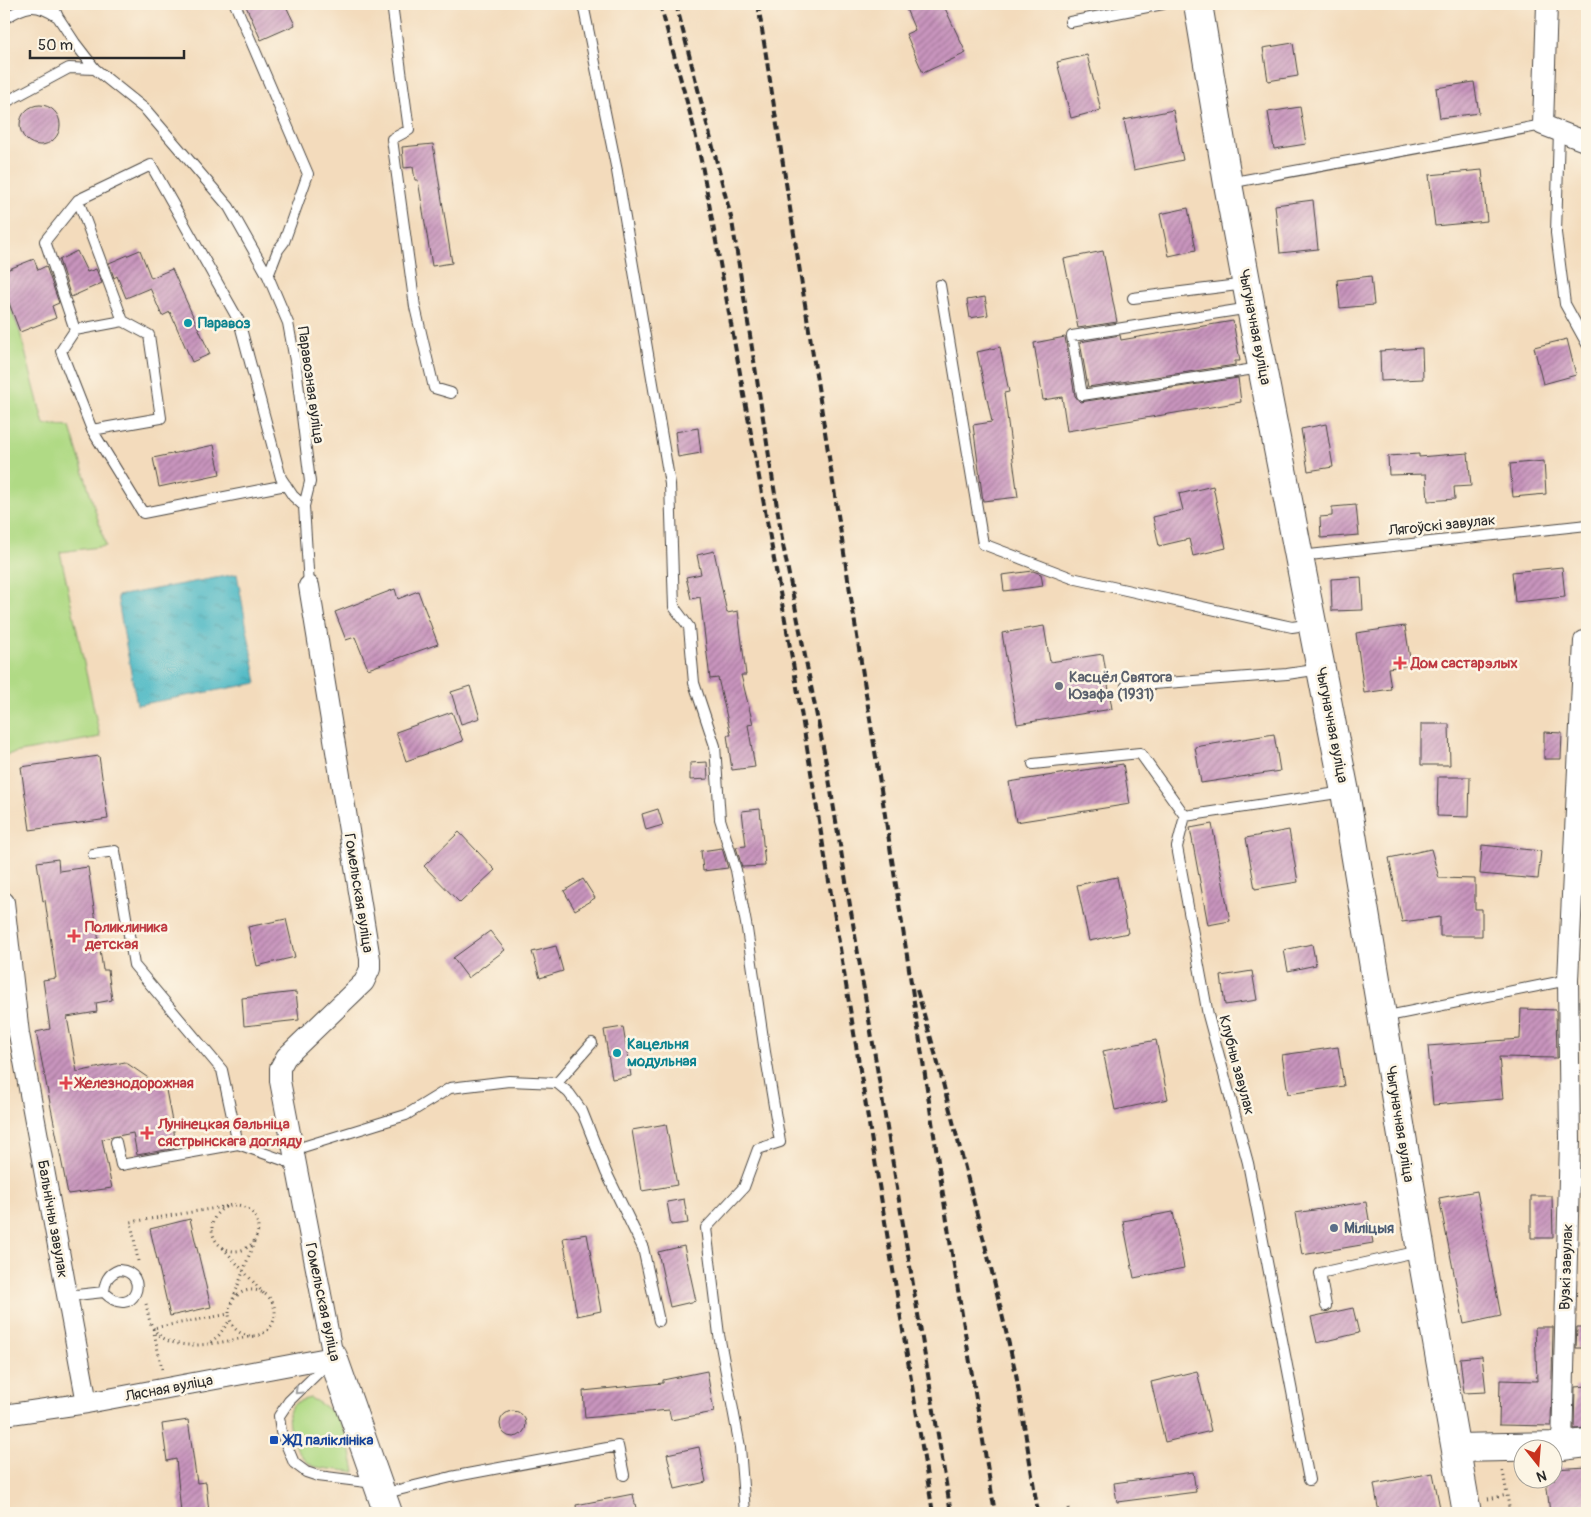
<svg xmlns="http://www.w3.org/2000/svg" width="1591" height="1517" viewBox="0 0 1591 1517" font-family="Pangolin,sans-serif">
<style>
.green{fill:#b0da85;stroke:#6e8258}
.water{fill:url(#water-ripples);stroke:#3a7178}
.building{fill:url(#building-hatch)}
.lines{fill:none;stroke-linecap:round;stroke-linejoin:round}
.lane-casing{stroke:#494541;stroke-width:12}
.street-casing{stroke:#494541;stroke-width:22}
.secondary-casing{stroke:#494541;stroke-width:30}
.path{stroke:#494541;stroke-width:3;stroke-dasharray:1 4;stroke-linecap:butt}
.lane{stroke:#fff;stroke-width:10}
.street{stroke:#fff;stroke-width:20}
.secondary{stroke:#fff;stroke-width:28}
.rail{stroke:#2b2b2b;stroke-width:4;stroke-dasharray:8 4;stroke-linecap:butt}
.oneway{stroke:#a0a0a0}
.culture-dot{fill:#0f9aa8;stroke:#fcf5e5;stroke-width:2}
.health-dot{fill:#e0444e;stroke:#fcf5e5;stroke-width:2}
.worship-dot{fill:#6b7280;stroke:#fcf5e5;stroke-width:2}
.service-dot{fill:#5c6f8a;stroke:#fcf5e5;stroke-width:2}
.transit-dot{fill:#1a4fb4;stroke:#fcf5e5;stroke-width:2}
.labels{text-anchor:middle;stroke-width:5;stroke-linejoin:round;paint-order:stroke}
.culture-label{font-size:15px;font-weight:bold;fill:#0d838f;stroke:#fcf5e5;text-anchor:start}
.street-label{font-size:15px;fill:#2b2b2b;stroke:#fcf5e5}
.health-label{font-size:15px;font-weight:bold;fill:#be3a42;stroke:#fcf5e5;text-anchor:start}
.worship-label{font-size:15px;font-weight:bold;fill:#5b616d;stroke:#fcf5e5;text-anchor:start}
.service-label{font-size:15px;font-weight:bold;fill:#4e5e75;stroke:#fcf5e5;text-anchor:start}
.transit-label{font-size:15px;font-weight:bold;fill:#164399;stroke:#fcf5e5;text-anchor:start}
</style>
<defs>
<pattern id="water-ripples" width="26" height="14" patternUnits="userSpaceOnUse" patternTransform="scale(1.25)"><rect width="26" height="14" fill="#4ab7c4"/><path d="M2 4q2-2 4 0t4 0M15 11q2-2 4 0t4 0" fill="none" stroke="#3e959f"/></pattern>
<pattern id="building-hatch" width="6" height="6" patternUnits="userSpaceOnUse" patternTransform="scale(1.25)"><rect width="6" height="6" fill="#c894bd"/><path d="M-1 1l2-2M0 6l6-6M5 7l2-2" fill="none" stroke="#a3799a"/></pattern>
</defs>
<rect width="100%" height="100%" fill="#fcf5e5"/>
<filter id="ink" filterUnits="userSpaceOnUse"><feTurbulence type="fractalNoise" baseFrequency=".02" numOctaves="2"/><feDisplacementMap in="SourceGraphic" scale="10" xChannelSelector="R" yChannelSelector="G"/><feConvolveMatrix kernelMatrix="1 2 1 2 8 2 1 2 1" color-interpolation-filters="sRGB"/></filter>
<filter id="wash" filterUnits="userSpaceOnUse"><feTurbulence type="fractalNoise" baseFrequency=".0096" numOctaves="4" result="noise"/><feDisplacementMap in="SourceGraphic" scale="20" xChannelSelector="R" yChannelSelector="G"/><feGaussianBlur stdDeviation="1.12" result="paint"/><feColorMatrix in="noise" values="0 0 0 0 0 0 0 0 0 0 0 0 0 0 0 0 0 1.4 0 .05"/><feComposite in="paint" operator="in"/></filter>
<g filter="url(#wash)">
<rect width="100%" height="100%" fill="#f3dbbc"/>
<path class="green" d="M 4,291 L 20,332 L 44,425 L 70,427 L 106,546 L 60,552 L 100,737 L 4,755 Z
M 310,1398 C 345,1415 348,1437 355,1472 C 344,1470 322,1469 313,1466 C 298,1459 282,1424 291,1408 C 295,1401 303,1400 310,1398 Z"/>
<path class="water" d="M 237,574 L 257,683 L 137,705 L 117,596 Z"/>
<g id="blocks">
<path class="building" d="M 245,4 L 285,4 L 295,25 L 261,40 Z
M 904,4 L 943,4 L 966,53 L 923,73 L 906,34 L 915,30 Z
M 1293,43 L 1298,76 L 1268,81 L 1263,48 Z
M 1087,55 L 1101,110 L 1071,118 L 1057,62 Z
M 1474,82 L 1479,113 L 1440,118 L 1436,88 Z
M20 125a20 20 0 1 1 40 0a20 20 0 1 1-40 0Z
M 1300,107 L 1306,144 L 1274,149 L 1268,112 Z
M 1173,110 L 1183,160 L 1134,170 L 1124,120 Z
M 433,144 L 452,263 L 432,266 L 418,180 L 415,180 L 413,167 L 404,168 L 402,147 Z
M 1482,170 L 1487,221 L 1435,226 L 1429,175 Z
M 1313,200 L 1318,249 L 1280,253 L 1275,205 Z
M 1188,208 L 1196,250 L 1169,256 L 1160,214 Z
M 140,250 L 151,278 L 172,269 L 210,354 L 192,362 L 170,312 L 162,316 L 150,288 L 126,298 L 117,276 L 114,278 L 109,263 Z
M 77,251 L 87,272 L 96,269 L 102,283 L 71,297 L 59,260 Z
M 1103,251 L 1117,322 L 1078,328 L 1064,259 Z
M 34,259 L 38,270 L 46,266 L 59,303 L 52,306 L 56,318 L 20,332 L 4,290 L 4,271 Z
M 1371,276 L 1374,305 L 1340,308 L 1337,280 Z
M 985,297 L 988,315 L 970,318 L 967,300 Z
M 1233,321 L 1240,361 L 1235,361 L 1235,365 L 1088,387 L 1080,342 L 1120,335 L 1121,340 Z
M 1065,337 L 1075,396 L 1080,402 L 1238,378 L 1241,402 L 1067,431 L 1062,397 L 1043,400 L 1034,343 Z
M 1567,339 L 1576,375 L 1543,384 L 1534,347 Z
M 1000,347 L 1009,392 L 1004,393 L 1018,497 L 983,501 L 973,425 L 992,422 L 977,352 Z
M 1422,348 L 1423,379 L 1381,381 L 1380,351 Z
M 1326,424 L 1333,467 L 1308,471 L 1301,429 Z
M 698,428 L 701,453 L 678,457 L 675,432 Z
M 214,445 L 220,474 L 159,487 L 153,458 Z
M 1468,453 L 1471,486 L 1454,487 L 1455,499 L 1428,501 L 1426,474 L 1389,475 L 1388,456 L 1419,454 L 1419,457 Z
M 1544,461 L 1546,494 L 1513,497 L 1510,464 Z
M 1213,486 L 1226,548 L 1193,556 L 1189,539 L 1159,546 L 1153,517 L 1183,510 L 1179,494 Z
M 1356,505 L 1359,535 L 1321,538 L 1320,517 L 1332,516 L 1332,507 Z
M 714,551 L 727,613 L 738,611 L 746,675 L 741,675 L 753,724 L 748,725 L 755,767 L 732,770 L 727,735 L 731,735 L 718,678 L 710,679 L 700,597 L 691,599 L 686,577 L 701,574 L 697,555 Z
M 1562,567 L 1565,597 L 1515,602 L 1512,572 Z
M 1033,571 L 1041,574 L 1043,586 L 1004,591 L 1002,575 Z
M 1361,577 L 1363,610 L 1332,611 L 1331,579 Z
M 395,589 L 398,599 L 418,591 L 438,644 L 368,669 L 355,637 L 346,640 L 335,612 Z
M 1044,626 L 1050,662 L 1103,654 L 1112,709 L 1017,724 L 1002,633 Z
M 1405,626 L 1411,665 L 1388,668 L 1391,689 L 1364,693 L 1356,633 Z
M 470,686 L 480,718 L 461,724 L 451,692 Z
M 452,712 L 463,741 L 406,761 L 396,732 Z
M 1421,724 L 1449,724 L 1450,765 L 1421,765 Z
M 1544,732 L 1562,733 L 1561,759 L 1544,759 Z
M 1274,734 L 1280,771 L 1201,783 L 1195,747 Z
M 99,756 L 108,819 L 30,830 L 21,767 Z
M 707,762 L 708,779 L 690,780 L 690,763 Z
M 1123,764 L 1130,804 L 1016,822 L 1009,782 Z
M 1438,777 L 1470,777 L 1469,817 L 1437,816 Z
M 658,809 L 663,825 L 646,830 L 642,814 Z
M 760,809 L 765,866 L 742,867 L 736,847 L 746,846 L 742,811 Z
M 1212,824 L 1230,921 L 1208,925 L 1190,828 Z
M 1289,830 L 1298,882 L 1255,889 L 1246,838 Z
M 459,832 L 495,870 L 460,903 L 424,866 Z
M 1482,845 L 1541,851 L 1538,879 L 1480,874 Z
M 722,848 L 728,868 L 703,871 L 701,851 Z
M 1431,849 L 1439,878 L 1475,879 L 1475,909 L 1482,909 L 1482,936 L 1440,936 L 1440,917 L 1402,922 L 1389,858 Z
M 58,859 L 59,871 L 88,867 L 103,970 L 108,970 L 112,1000 L 96,1003 L 97,1012 L 67,1017 L 77,1072 L 125,1062 L 166,1090 L 177,1148 L 137,1155 L 133,1133 L 102,1139 L 112,1188 L 68,1194 L 36,1032 L 50,1029 L 43,980 L 56,978 L 45,900 L 43,901 L 37,862 Z
M 1117,877 L 1128,933 L 1089,941 L 1077,885 Z
M 583,879 L 595,898 L 575,910 L 564,891 Z
M 286,919 L 295,957 L 257,966 L 248,927 Z
M 490,931 L 505,950 L 468,978 L 453,958 Z
M 1312,944 L 1316,965 L 1288,971 L 1284,950 Z
M 556,946 L 563,971 L 540,978 L 532,952 Z
M 1252,971 L 1257,1000 L 1225,1005 L 1221,976 Z
M 296,992 L 299,1020 L 244,1026 L 242,998 Z
M 1521,1009 L 1556,1010 L 1557,1058 L 1499,1057 L 1503,1099 L 1433,1105 L 1428,1046 L 1520,1039 Z
M 623,1027 L 631,1076 L 612,1079 L 604,1030 Z
M 1156,1040 L 1168,1099 L 1115,1110 L 1103,1051 Z
M 1338,1047 L 1344,1086 L 1288,1094 L 1282,1055 Z
M 666,1124 L 677,1185 L 642,1191 L 632,1130 Z
M 1477,1191 L 1501,1316 L 1464,1324 L 1439,1198 Z
M 1531,1196 L 1552,1196 L 1553,1238 L 1531,1238 Z
M 684,1199 L 688,1223 L 671,1225 L 667,1202 Z
M 1366,1202 L 1373,1243 L 1302,1255 L 1295,1213 Z
M 1173,1212 L 1184,1268 L 1134,1278 L 1123,1221 Z
M 190,1219 L 211,1307 L 170,1316 L 150,1229 Z
M 587,1234 L 601,1311 L 577,1316 L 563,1238 Z
M 684,1246 L 696,1301 L 670,1307 L 658,1252 Z
M 1353,1308 L 1359,1333 L 1317,1343 L 1311,1317 Z
M 1535,1327 L 1553,1327 L 1551,1426 L 1499,1425 L 1500,1380 L 1537,1381 Z
M 1577,1327 L 1587,1327 L 1587,1348 L 1576,1348 Z
M 1482,1356 L 1486,1392 L 1464,1393 L 1460,1358 Z
M 707,1371 L 714,1412 L 671,1420 L 669,1410 L 585,1418 L 583,1391 L 663,1383 L 663,1380 Z
M 1197,1371 L 1211,1431 L 1165,1442 L 1151,1382 Z
M 1587,1386 L 1587,1428 L 1574,1429 L 1575,1387 Z
M500 1424a13 13 0 1 1 26 0a13 13 0 1 1-26 0Z
M 188,1420 L 197,1483 L 206,1482 L 209,1513 L 181,1513 L 176,1459 L 167,1461 L 162,1424 Z
M 699,1447 L 706,1482 L 675,1489 L 667,1454 Z
M 1587,1467 L 1587,1513 L 1550,1513 L 1546,1480 L 1554,1480 L 1554,1469 Z
M 1193,1472 L 1196,1492 L 1117,1502 L 1114,1483 Z
M 1433,1473 L 1441,1513 L 1379,1513 L 1374,1484 Z
M 633,1494 L 637,1513 L 577,1513 L 576,1505 Z"/>
</g>
</g>
<g filter="url(#ink)">
<use href="#blocks" fill-opacity="0" stroke="#494541" stroke-width="1"/>
<g class="lines">
<defs>
<path id="lane" d="M 52,4 L 58,17 L 75,43 L 95,69 L 146,110 L 229,207 L 268,276
M 235,4 L 308,174 L 284,242 L 278,250 L 268,276 L 288,323 L 296,366 L 310,482 L 304,506 L 309,586
M 392,4 L 409,130 L 392,139 L 415,307 L 434,388 L 451,393
M 583,4 L 617,171 L 670,484 L 674,607 L 689,627 L 694,683 L 715,746 L 720,819 L 736,870 L 747,929 L 765,1052 L 780,1142 L 758,1149 L 744,1187 L 706,1228 L 719,1335 L 740,1447 L 745,1513
M 4,19 C 26,5 35,2 58,17
M 1070,22 L 1163,4
M 4,103 L 69,68 L 95,69
M 1559,131 L 1556,233 L 1565,304 L 1587,344
M 1229,183 L 1543,125
M 78,200 L 45,241 L 75,330 L 123,321 L 78,200 L 151,165 L 239,321 L 281,478 L 293,496 L 304,506
M 940,285 L 983,544 L 1072,578 L 1292,627 L 1312,624
M 1133,298 L 1246,284
M 1250,308 L 1072,336 L 1082,395 L 1261,368
M 75,330 L 61,351 L 92,430 L 161,418 L 149,335 L 123,321
M 92,430 L 143,513 L 286,485
M 1300,556 L 1587,525
M 1126,686 L 1287,674 L 1321,669
M 1033,764 L 1140,753 L 1185,816
M 93,854 L 115,851 L 134,965 L 222,1070 L 238,1144 L 297,1165
M 1383,1017 L 1568,980
M 557,1083 L 569,1093 L 582,1111 L 606,1172 L 643,1248 L 659,1321
M 116,1142 L 121,1165 L 238,1144
M 293,1150 L 406,1115 L 450,1088 L 509,1081 L 557,1083 L 592,1043
M 119,1270 C 152,1272 134,1323 104,1292 C 105,1281 108,1274 119,1270 Z
M 67,1296 L 104,1292
M 1326,1306 L 1320,1273 L 1420,1251
M 331,1360 L 289,1401 L 279,1416 L 281,1432 L 294,1463 L 306,1472 L 318,1476 L 374,1483
M 1309,1480 L 1248,1163 L 1208,1015 L 1177,847 L 1185,816 L 1344,792
M 382,1494 L 451,1477 L 618,1446 L 624,1475"/>
<path id="street" d="M 1547,4 L 1543,125 L 1587,142
M 4,902 L 19,1034 L 87,1403
M 4,1415 L 87,1403 L 333,1357 L 280,1081 L 280,1068 L 286,1057 L 364,982 L 370,969 L 370,959 L 309,586
M 1562,1446 L 1570,1140 L 1568,980 L 1584,641 L 1587,641"/>
<path id="secondary" d="M 1198,4 L 1228,184 L 1262,367 L 1345,792 L 1421,1251 L 1467,1513
M 333,1357 L 388,1513
M 1456,1448 L 1562,1446 L 1587,1443"/>
</defs>
<use href="#lane" class="lane-casing"/>
<use href="#street" class="street-casing"/>
<use href="#secondary" class="secondary-casing"/>
<path class="path" d="M212 1228a23 23 0 1 1 46 0a23 23 0 1 1-46 0Z
M 223,1248 L 264,1294
M 138,1261 L 131,1222 L 229,1206
M229 1313a23 23 0 1 1 46 0a23 23 0 1 1-46 0Z
M 233,1299 L 254,1242
M 146,1304 C 148,1311 148,1319 152,1326 C 170,1359 226,1340 255,1336
M 211,1342 L 219,1335 L 230,1320
M 162,1369 L 153,1328 L 229,1314
M 1503,1471 L 1510,1513
M 1488,1499 L 1507,1495
M 1069,1508 L 1070,1513"/>
<use href="#lane" class="lane"/>
<use href="#street" class="street"/>
<use href="#secondary" class="secondary"/>
<path class="rail" d="M 660,4 L 693,124 L 702,165 L 794,669 L 933,1513
M 676,4 L 732,221 L 783,545 L 827,767 L 951,1513
M 758,4 L 906,949 L 952,1254 L 995,1513
M 917,990 L 937,1060 L 992,1272 L 1016,1374 L 1038,1513"/>
</g>
<defs><path id="oneway-chevron" d="M-2-3.5L2.5 0L-2 3.5" fill="none" stroke-width="1.6" stroke-linecap="round" stroke-linejoin="round" transform="scale(1.25)"/></defs>
<use class="oneway" href="#oneway-chevron" transform="translate(298 1391) rotate(136)"/>
</g>
<g class="culture-dot">
<circle cx="188" cy="323" r="5"/>
<circle cx="617" cy="1053" r="5"/>
</g>
<g class="health-dot">
<path d="M1397.5 655.5h5v5h5v5h-5v5h-5v-5h-5v-5h5z"/>
<path d="M71.5 928.5h5v5h5v5h-5v5h-5v-5h-5v-5h5z"/>
<path d="M63.5 1075.5h5v5h5v5h-5v5h-5v-5h-5v-5h5z"/>
<path d="M144.5 1125.5h5v5h5v5h-5v5h-5v-5h-5v-5h5z"/>
</g>
<circle class="worship-dot" cx="1059" cy="686" r="5"/>
<circle class="service-dot" cx="1334" cy="1228" r="5"/>
<rect class="transit-dot" x="269" y="1435" width="10" height="10" rx="2.5"/>
<g class="labels">
<g class="culture-label">
<text x="198" y="328">Паравоз</text>
<text x="627" y="1049">Кацельня<tspan x="627" dy="17">модульная</tspan></text>
</g>
<g class="street-label">
<text transform="translate(1255 327) rotate(79)" y="5">Чыгуначная вуліца</text>
<text transform="translate(311 385) rotate(82)" y="5">Паравозная вуліца</text>
<text transform="translate(1442 525) rotate(-6)" y="5">Лягоўскі завулак</text>
<text transform="translate(1332 725) rotate(79)" y="5">Чыгуначная вуліца</text>
<text transform="translate(359 893) rotate(81)" y="5">Гомельская вуліца</text>
<text transform="translate(1237 1065) rotate(75)" y="5">Клубны завулак</text>
<text transform="translate(1400 1124) rotate(81)" y="5">Чыгуначная вуліца</text>
<text transform="translate(53 1219) rotate(80)" y="5">Бальнічны завулак</text>
<text transform="translate(1566 1267) rotate(-88)" y="5">Вузкі завулак</text>
<text transform="translate(323 1302) rotate(78)" y="5">Гомельская вуліца</text>
<text transform="translate(169 1388) rotate(-11)" y="5">Лясная вуліца</text>
</g>
<g class="health-label">
<text x="1411" y="668">Дом састарэлых</text>
<text x="85" y="932">Поликлиника<tspan x="85" dy="17">детская</tspan></text>
<text x="76" y="1088">Железнодорожная</text>
<text x="158" y="1129">Лунінецкая бальніца<tspan x="158" dy="17">сястрынскага догляду</tspan></text>
</g>
<g class="worship-label">
<text x="1069" y="682">Касцёл Святога<tspan x="1069" dy="17">Юзафа (1931)</tspan></text>
</g>
<g class="service-label">
<text x="1344" y="1233">Міліцыя</text>
</g>
<g class="transit-label">
<text x="284" y="1445">ЖД паліклініка</text>
</g>
</g>
<rect width="1591" height="1517" fill="none" stroke="#fcf5e5" stroke-width="20"/>
<g transform="translate(1538 1464) rotate(163)"><circle r="24" fill="#fcf5e5" stroke="#a8a49b"/>
<path d="M0-4L9 19L0 12L-9 19Z" fill="#c8321e"/>
<text y="-8" font-size="14" font-weight="bold" text-anchor="middle" fill="#2b2b2b">N</text>
</g>
<path d="M30 50v8h154v-8" fill="none" stroke="#2b2b2b" stroke-width="2.5"/>
<text x="38" y="50" font-size="15" fill="#2b2b2b" stroke="#fcf5e5" stroke-width="4" paint-order="stroke">50 m</text>
</svg>
